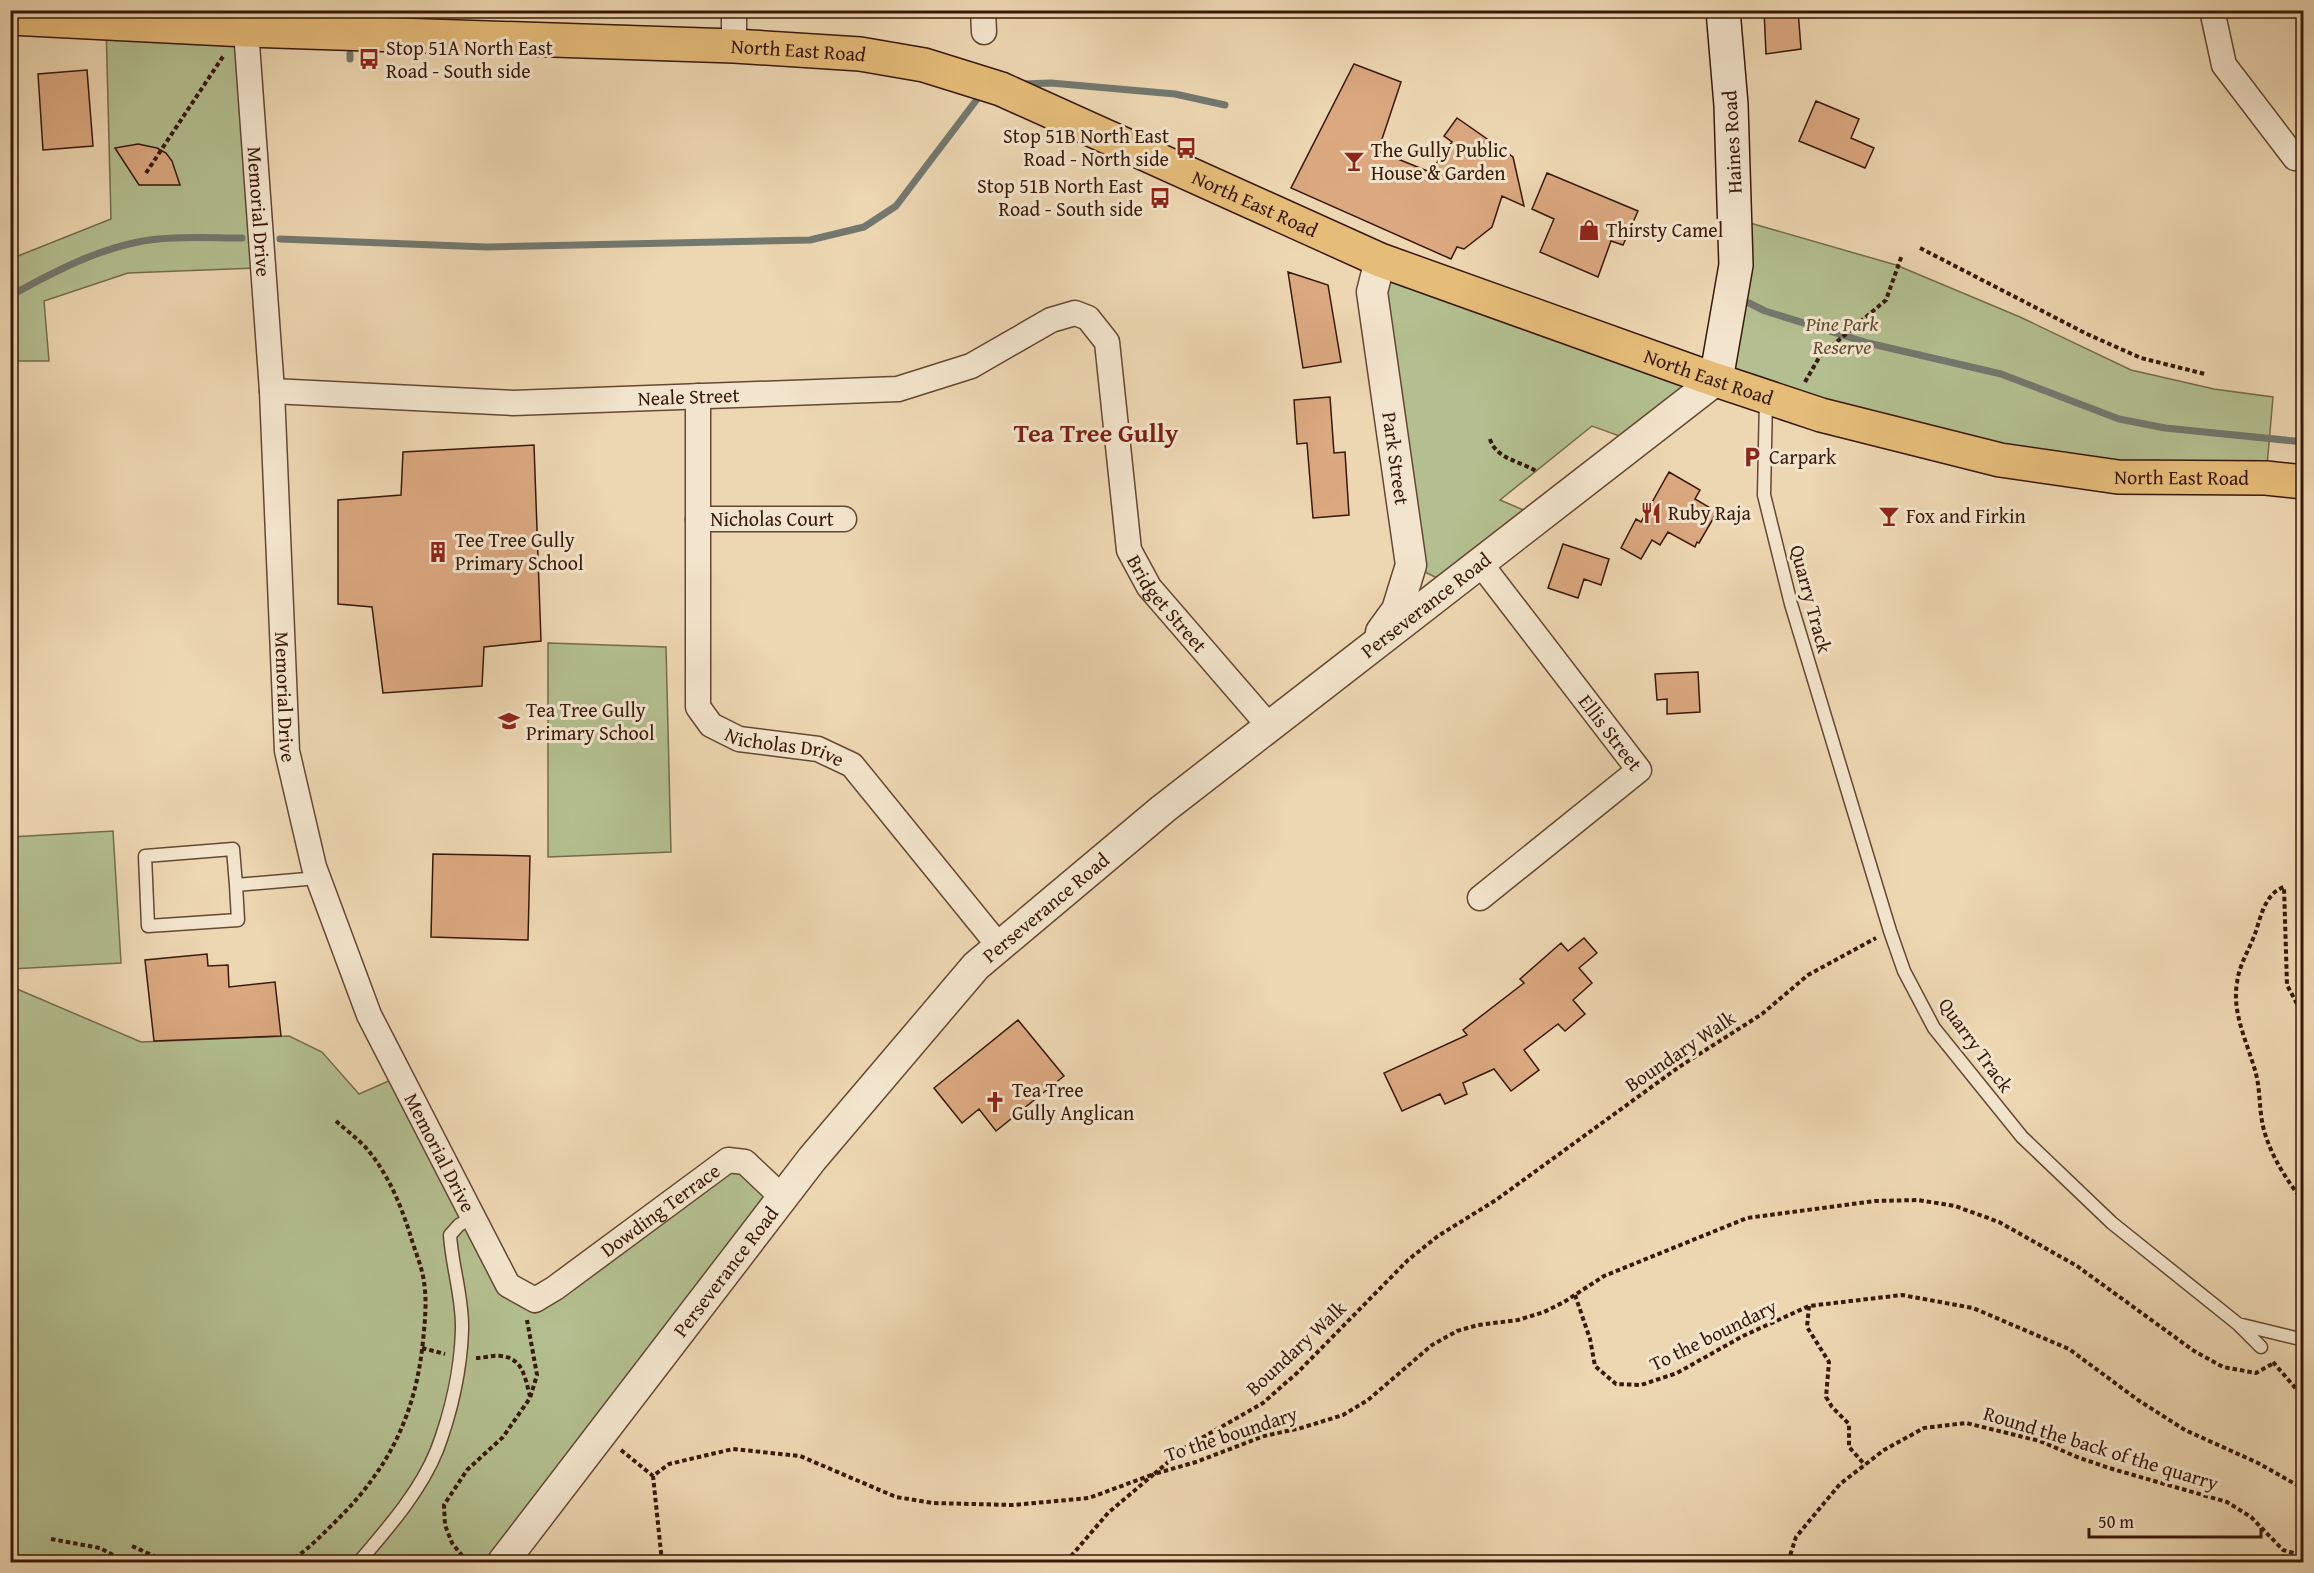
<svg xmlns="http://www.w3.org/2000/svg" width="2314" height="1573" viewBox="0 0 2314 1573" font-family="'Gentium Book Plus',serif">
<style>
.green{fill:#b3bf90;stroke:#766c4c;stroke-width:1.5}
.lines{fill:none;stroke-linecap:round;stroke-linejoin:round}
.stream{stroke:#73786f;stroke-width:7}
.building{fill:#dba880;stroke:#381808;stroke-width:1.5}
.service-casing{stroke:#654832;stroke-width:15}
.minor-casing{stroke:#654832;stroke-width:27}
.tertiary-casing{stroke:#654832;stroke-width:33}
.secondary-casing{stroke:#381808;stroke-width:36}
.primary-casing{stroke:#381808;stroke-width:36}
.path{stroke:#381808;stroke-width:4;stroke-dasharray:4.5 3;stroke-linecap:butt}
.service{stroke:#f3e5cd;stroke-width:12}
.minor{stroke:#f3e5cd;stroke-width:24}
.tertiary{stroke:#f3e5cd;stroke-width:30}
.secondary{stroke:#f3e5cd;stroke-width:33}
.primary{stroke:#e6bc79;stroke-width:33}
.labels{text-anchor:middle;stroke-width:6;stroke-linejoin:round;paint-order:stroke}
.poi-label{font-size:20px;fill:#381808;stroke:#f3e5cd;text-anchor:start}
.street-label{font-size:20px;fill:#381808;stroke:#f3e5cd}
.park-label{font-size:20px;font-style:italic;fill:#5d4a31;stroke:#f3e5cd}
.district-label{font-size:26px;font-weight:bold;fill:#7a1f14;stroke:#f3e5cd}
</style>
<rect width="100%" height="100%" fill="#edd7b2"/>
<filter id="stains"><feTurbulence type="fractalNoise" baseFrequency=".00333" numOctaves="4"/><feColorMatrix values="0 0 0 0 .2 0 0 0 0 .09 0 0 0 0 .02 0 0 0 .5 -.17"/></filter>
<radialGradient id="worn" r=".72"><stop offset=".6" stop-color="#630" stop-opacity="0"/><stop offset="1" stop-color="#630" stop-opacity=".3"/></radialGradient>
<path class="green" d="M 106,24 L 246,30 L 257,268 L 128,273 L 44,301 L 49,361 L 11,361 L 10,262 L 18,256 L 111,219 Z
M 1736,219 L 1896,265 L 2020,317 L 2131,370 L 2214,389 L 2273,397 L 2266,478 L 2118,477 L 1716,380 L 1636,442 L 1592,426 L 1500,500 L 1540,517 L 1451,585 L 1411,565 L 1380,260 L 1716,380 Z
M 548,643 L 666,647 L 671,852 L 548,857 Z
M 113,831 L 121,963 L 11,969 L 11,837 Z
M 10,986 L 141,1042 L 289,1036 L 322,1052 L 359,1094 L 400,1076 L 508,1285 L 535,1300 L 728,1160 L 783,1198 L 497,1562 L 11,1562 Z"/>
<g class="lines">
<path class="stream" d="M 351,13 L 351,10
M 350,54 L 350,59
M 1022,84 L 1051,83 L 1175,94 L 1225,105
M 280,239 L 486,247 L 810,240 L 864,227 L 896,206 L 978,98
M 10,296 C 55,271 106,244 158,239 C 185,236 214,238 242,238
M 1749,303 L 1765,311 L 1868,343 L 2001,374 L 2119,419 L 2165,428 L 2304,442"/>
</g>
<path class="building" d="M 1764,10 L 1798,10 L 1801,49 L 1766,54 Z
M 1354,64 L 1401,82 L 1378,151 L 1430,172 L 1452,142 L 1444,136 L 1457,118 L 1513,157 L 1524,206 L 1502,196 L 1492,227 L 1464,249 L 1457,247 L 1451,259 L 1291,188 Z
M 87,70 L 93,146 L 43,150 L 38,74 Z
M 1816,101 L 1859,119 L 1851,138 L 1874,148 L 1865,168 L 1799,141 Z
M 138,144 L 157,148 L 166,153 L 172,161 L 180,185 L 139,185 L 115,148 Z
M 1547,173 L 1638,211 L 1623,245 L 1611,241 L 1598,277 L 1540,252 L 1554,219 L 1532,209 Z
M 1288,272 L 1328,285 L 1341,362 L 1303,368 Z
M 1330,397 L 1334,453 L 1345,452 L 1349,515 L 1313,518 L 1307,443 L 1297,444 L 1294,400 Z
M 534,445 L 541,641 L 484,647 L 482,686 L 383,693 L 372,607 L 338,604 L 338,500 L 401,495 L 403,452 Z
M 1669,472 L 1700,490 L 1695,499 L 1717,512 L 1699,543 L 1697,542 L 1695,547 L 1668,532 L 1660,545 L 1652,540 L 1641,559 L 1621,548 L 1636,519 L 1641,522 Z
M 1563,544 L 1609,559 L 1601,585 L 1584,579 L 1578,598 L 1548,588 Z
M 1698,672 L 1700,712 L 1667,714 L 1667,699 L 1657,700 L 1655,674 Z
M 433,854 L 530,856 L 528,940 L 431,937 Z
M 1584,938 L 1597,953 L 1579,968 L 1592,983 L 1573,1000 L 1585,1014 L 1565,1031 L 1558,1024 L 1524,1050 L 1539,1070 L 1511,1091 L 1494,1069 L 1463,1083 L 1467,1094 L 1445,1104 L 1440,1094 L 1402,1111 L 1384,1073 L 1467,1035 L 1463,1030 L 1524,983 L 1520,979 L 1561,943 L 1568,951 Z
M 207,954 L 208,966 L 228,965 L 229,987 L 275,982 L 281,1036 L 154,1041 L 145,960 Z
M 1018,1020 L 1064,1076 L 996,1131 L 979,1109 L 962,1123 L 934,1088 Z"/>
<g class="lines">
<defs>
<path id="service" d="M 1766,398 L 1764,495 L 1791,604 L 1890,931 L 1904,971 L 1934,1028 L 2022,1137 L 2112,1223 L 2238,1324 L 2304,1340
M 236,885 L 238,920 L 148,926 L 145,856 L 233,849 L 236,885 L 318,878
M 2238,1324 L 2261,1347
M 359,1562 C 388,1528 420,1492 437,1450 C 451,1413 461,1369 462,1330 C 463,1298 452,1267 450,1235 L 459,1225 L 473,1217"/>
<g id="minor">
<path d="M 983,10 L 984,32"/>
<path d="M 2212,10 L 2224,65 L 2295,158"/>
<path id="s1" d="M 246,30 L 272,391 L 287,751 L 314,867 L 369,1015 L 508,1285 L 535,1300 L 555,1288 L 728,1160 L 745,1162 L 783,1198"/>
<path d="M 734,46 L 734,10"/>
<path id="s2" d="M 272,391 L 513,403 L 898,389 L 971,366 L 1051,320 L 1075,313 L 1088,318 L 1107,342 L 1129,550 L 1149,587 L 1269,726"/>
<path id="s3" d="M 698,396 L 698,707 L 711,725 L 739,739 L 818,749 L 852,765 L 999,946"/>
<path id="s4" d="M 698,519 L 844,519"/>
<path id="s5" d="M 1480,563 L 1639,770 L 1480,898"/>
</g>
<g id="tertiary">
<path id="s6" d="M 1380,260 L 1372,292 L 1411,565 L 1397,610 L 1381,632"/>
<path id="s7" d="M 503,1562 L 812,1159 L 976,966 L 1163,809 L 1716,380"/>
</g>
<path id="secondary" d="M 1716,380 L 1736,265 L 1731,105 L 1723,10"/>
<g id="primary">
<path id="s8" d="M 10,18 L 246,30 L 734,46 L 860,54 L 924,65 L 1001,89 L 1380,260 L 1704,376 L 1821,415 L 2000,460 L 2118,477 L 2266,478 L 2304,482"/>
</g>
</defs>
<use href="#service" class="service-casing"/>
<use href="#minor" class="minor-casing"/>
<use href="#tertiary" class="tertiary-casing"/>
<use href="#secondary" class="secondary-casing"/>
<use href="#primary" class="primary-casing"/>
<path class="path" d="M 146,173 L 224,55
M 1920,248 L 2087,334 L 2141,358 L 2205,374
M 1805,382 L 1820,356 L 1886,300 L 1902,255
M 1490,439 C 1496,459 1520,461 1536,471
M 2304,1017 L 2287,985 L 2284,887 C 2266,893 2261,915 2256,931 C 2250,949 2239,964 2237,983 C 2232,1012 2246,1040 2254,1067 C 2260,1084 2259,1104 2262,1121 C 2267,1150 2286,1180 2304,1202
M 1575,1295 L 1590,1339 L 1595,1366 L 1616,1384 L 1641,1385 L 1677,1373 L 1743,1336 L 1809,1306 L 1902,1295 L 1973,1308 L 2069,1349 L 2138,1400 L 2185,1430 L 2258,1463 L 2304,1489
M 1809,1306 L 1807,1327 L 1829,1362 L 1826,1397 L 1832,1407 L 1849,1424 L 1849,1447 L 1865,1465
M 422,1348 L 445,1354
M 476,1358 C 484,1358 493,1355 501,1356 C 523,1358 525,1378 530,1396
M 2273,1362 L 2304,1398
M 621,1450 L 653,1476
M 51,1539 L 100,1548 L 126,1562
M 132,1546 L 167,1562
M 288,1562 C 307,1551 323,1534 339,1518 C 390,1467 416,1412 423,1341 C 425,1321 427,1301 424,1282 C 422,1266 414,1249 410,1234 C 400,1203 388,1174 367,1149 C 358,1139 346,1130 336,1121
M 467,1562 L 452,1543 L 445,1525 L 444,1505 L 467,1470 L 503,1437 L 530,1398 L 537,1375 L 527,1320
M 662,1562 L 653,1476 L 669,1464 L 733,1449 L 800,1456 L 896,1497 L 933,1503 L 1013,1505 L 1089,1498 L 1154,1474 L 1186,1447 L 1263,1403 L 1298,1372 L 1408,1260 L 1438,1236 L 1496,1200 L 1679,1067 L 1762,1014 L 1808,975 L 1876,938
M 1066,1562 L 1108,1513 L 1154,1474 L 1196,1462 L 1264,1436 L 1301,1428 L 1343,1415 L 1368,1400 L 1432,1345 L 1457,1331 L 1478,1325 L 1518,1320 L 1544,1312 L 1564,1302 L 1604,1276 L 1747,1218 L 1875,1201 L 1918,1200 L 1955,1206 L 1999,1222 L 2077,1266 L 2194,1351 L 2223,1367 L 2256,1373 L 2274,1363
M 1788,1562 L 1796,1537 L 1820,1508 L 1840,1484 L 1884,1450 L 1924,1428 L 1966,1423 L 2040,1441 L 2077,1457 L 2109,1468 L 2227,1502 L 2251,1517 L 2283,1550 L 2304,1556"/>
<use href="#service" class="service"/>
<use href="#minor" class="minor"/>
<use href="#tertiary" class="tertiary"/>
<use href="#secondary" class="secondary"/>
<use href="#primary" class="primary"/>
</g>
<defs>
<symbol id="bus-bare" viewBox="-9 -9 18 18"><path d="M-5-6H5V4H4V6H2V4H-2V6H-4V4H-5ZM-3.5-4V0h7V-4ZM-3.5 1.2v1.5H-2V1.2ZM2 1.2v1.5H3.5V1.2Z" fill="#8f2418" stroke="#f3e5cd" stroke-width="2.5" paint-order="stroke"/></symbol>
<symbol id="bar-bare" viewBox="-9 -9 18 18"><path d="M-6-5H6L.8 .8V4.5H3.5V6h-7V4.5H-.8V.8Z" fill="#8f2418" stroke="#f3e5cd" stroke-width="2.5" paint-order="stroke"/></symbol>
<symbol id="shop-bare" viewBox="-9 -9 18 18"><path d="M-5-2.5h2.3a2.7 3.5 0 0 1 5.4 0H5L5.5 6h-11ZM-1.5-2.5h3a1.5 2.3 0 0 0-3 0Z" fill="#8f2418" stroke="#f3e5cd" stroke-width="2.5" paint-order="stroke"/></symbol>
<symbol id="parking-bare" viewBox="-9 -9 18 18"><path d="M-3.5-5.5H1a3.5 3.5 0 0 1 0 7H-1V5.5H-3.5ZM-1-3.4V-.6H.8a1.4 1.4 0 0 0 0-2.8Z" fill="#8f2418" stroke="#f3e5cd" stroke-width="2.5" paint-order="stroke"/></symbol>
<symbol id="restaurant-bare" viewBox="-9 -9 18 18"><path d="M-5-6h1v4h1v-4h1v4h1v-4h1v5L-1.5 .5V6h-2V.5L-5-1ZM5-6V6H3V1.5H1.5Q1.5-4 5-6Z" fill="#8f2418" stroke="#f3e5cd" stroke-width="2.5" paint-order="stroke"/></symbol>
<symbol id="building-bare" viewBox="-9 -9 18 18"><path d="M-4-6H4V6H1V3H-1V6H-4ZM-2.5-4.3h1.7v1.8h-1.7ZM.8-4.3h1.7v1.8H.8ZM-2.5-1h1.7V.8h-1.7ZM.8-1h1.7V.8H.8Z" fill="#8f2418" stroke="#f3e5cd" stroke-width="2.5" paint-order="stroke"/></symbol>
<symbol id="school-bare" viewBox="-9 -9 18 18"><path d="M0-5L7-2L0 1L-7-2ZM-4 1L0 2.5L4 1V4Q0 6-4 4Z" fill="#8f2418" stroke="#f3e5cd" stroke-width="2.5" paint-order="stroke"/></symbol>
<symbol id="church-bare" viewBox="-9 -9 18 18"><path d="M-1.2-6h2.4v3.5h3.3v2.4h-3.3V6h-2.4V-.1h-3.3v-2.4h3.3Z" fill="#8f2418" stroke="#f3e5cd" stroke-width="2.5" paint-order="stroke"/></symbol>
</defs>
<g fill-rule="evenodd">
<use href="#bus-bare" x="354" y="44" width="30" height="30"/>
<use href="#bus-bare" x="1171" y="133" width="30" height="30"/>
<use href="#bar-bare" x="1339" y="146" width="30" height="30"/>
<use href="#bus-bare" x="1145" y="183" width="30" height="30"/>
<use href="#shop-bare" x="1574" y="215" width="30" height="30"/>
<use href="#parking-bare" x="1737" y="442" width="30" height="30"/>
<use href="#restaurant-bare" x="1636" y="498" width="30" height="30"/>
<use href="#bar-bare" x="1874" y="501" width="30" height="30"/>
<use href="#building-bare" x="423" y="537" width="30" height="30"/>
<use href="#school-bare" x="494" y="706" width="30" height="30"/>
<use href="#church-bare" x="980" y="1087" width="30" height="30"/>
</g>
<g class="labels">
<g class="poi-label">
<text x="386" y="55">Stop 51A North East<tspan x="386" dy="23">Road - South side</tspan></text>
<text x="1169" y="143" text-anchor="end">Stop 51B North East<tspan x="1169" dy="23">Road - North side</tspan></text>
<text x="1371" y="157">The Gully Public<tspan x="1371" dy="23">House &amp; Garden</tspan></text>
<text x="1143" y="193" text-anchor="end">Stop 51B North East<tspan x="1143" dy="23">Road - South side</tspan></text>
<text x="1606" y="237">Thirsty Camel</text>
<text x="1769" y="464">Carpark</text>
<text x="1668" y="520">Ruby Raja</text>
<text x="1906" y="523">Fox and Firkin</text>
<text x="455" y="547">Tee Tree Gully<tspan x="455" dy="23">Primary School</tspan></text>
<text x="526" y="717">Tea Tree Gully<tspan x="526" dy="23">Primary School</tspan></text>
<text x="1012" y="1097">Tea Tree<tspan x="1012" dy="23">Gully Anglican</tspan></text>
</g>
<g class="street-label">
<text dy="7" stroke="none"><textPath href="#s8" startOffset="789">North East Road</textPath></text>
<text transform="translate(1732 142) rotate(-93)" y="7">Haines Road</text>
<text dy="7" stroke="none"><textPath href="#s8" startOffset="1275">North East Road</textPath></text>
<text dy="7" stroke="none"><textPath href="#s1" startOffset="182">Memorial Drive</textPath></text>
<text dy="7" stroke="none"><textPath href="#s8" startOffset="1761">North East Road</textPath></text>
<text dy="7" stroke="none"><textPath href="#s2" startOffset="417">Neale Street</textPath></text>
<text dy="7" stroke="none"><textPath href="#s6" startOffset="201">Park Street</textPath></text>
<text dy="7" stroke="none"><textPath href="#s8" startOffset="2247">North East Road</textPath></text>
<text dy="7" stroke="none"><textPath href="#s4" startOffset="74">Nicholas Court</textPath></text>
<text transform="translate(1811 599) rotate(75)" y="7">Quarry Track</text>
<text dy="7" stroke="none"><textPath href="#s2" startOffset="1140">Bridget Street</textPath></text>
<text dy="7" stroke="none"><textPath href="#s7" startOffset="1338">Perseverance Road</textPath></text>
<text dy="7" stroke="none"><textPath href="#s1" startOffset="668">Memorial Drive</textPath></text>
<text dy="7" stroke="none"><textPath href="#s5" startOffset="214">Ellis Street</textPath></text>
<text dy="7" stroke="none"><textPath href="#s3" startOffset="411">Nicholas Drive</textPath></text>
<text dy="7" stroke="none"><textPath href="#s7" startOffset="852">Perseverance Road</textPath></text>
<text transform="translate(1976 1045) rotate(54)" y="7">Quarry Track</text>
<text transform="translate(1680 1051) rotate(-34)" y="7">Boundary Walk</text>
<text dy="7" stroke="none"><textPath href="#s1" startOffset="1154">Memorial Drive</textPath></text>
<text dy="7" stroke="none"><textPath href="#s1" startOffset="1488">Dowding Terrace</textPath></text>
<text dy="7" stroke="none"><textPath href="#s7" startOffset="366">Perseverance Road</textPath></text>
<text transform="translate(1713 1335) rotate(-26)" y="7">To the boundary</text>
<text transform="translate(1296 1348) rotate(-43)" y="7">Boundary Walk</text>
<text transform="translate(1231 1434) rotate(-18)" y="7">To the boundary</text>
<text transform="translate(2101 1448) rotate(17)" y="7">Round the back of the quarry</text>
</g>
<g class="park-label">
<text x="1842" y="331">Pine Park<tspan x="1842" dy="23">Reserve</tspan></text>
</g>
<g class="district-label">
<text x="1096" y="442">Tea Tree Gully</text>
</g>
</g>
<rect width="2314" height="1573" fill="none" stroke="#edd7b2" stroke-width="36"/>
<rect x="12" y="12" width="2290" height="1549" fill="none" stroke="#381808" stroke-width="3"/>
<rect x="18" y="18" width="2278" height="1537" fill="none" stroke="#381808" stroke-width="1.5"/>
<path d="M2089 1528v9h172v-9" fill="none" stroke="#381808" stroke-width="3"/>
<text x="2098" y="1528" font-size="18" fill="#381808" stroke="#f3e5cd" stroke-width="4.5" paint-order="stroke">50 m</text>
<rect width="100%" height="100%" filter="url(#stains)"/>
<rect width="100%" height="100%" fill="url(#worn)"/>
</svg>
